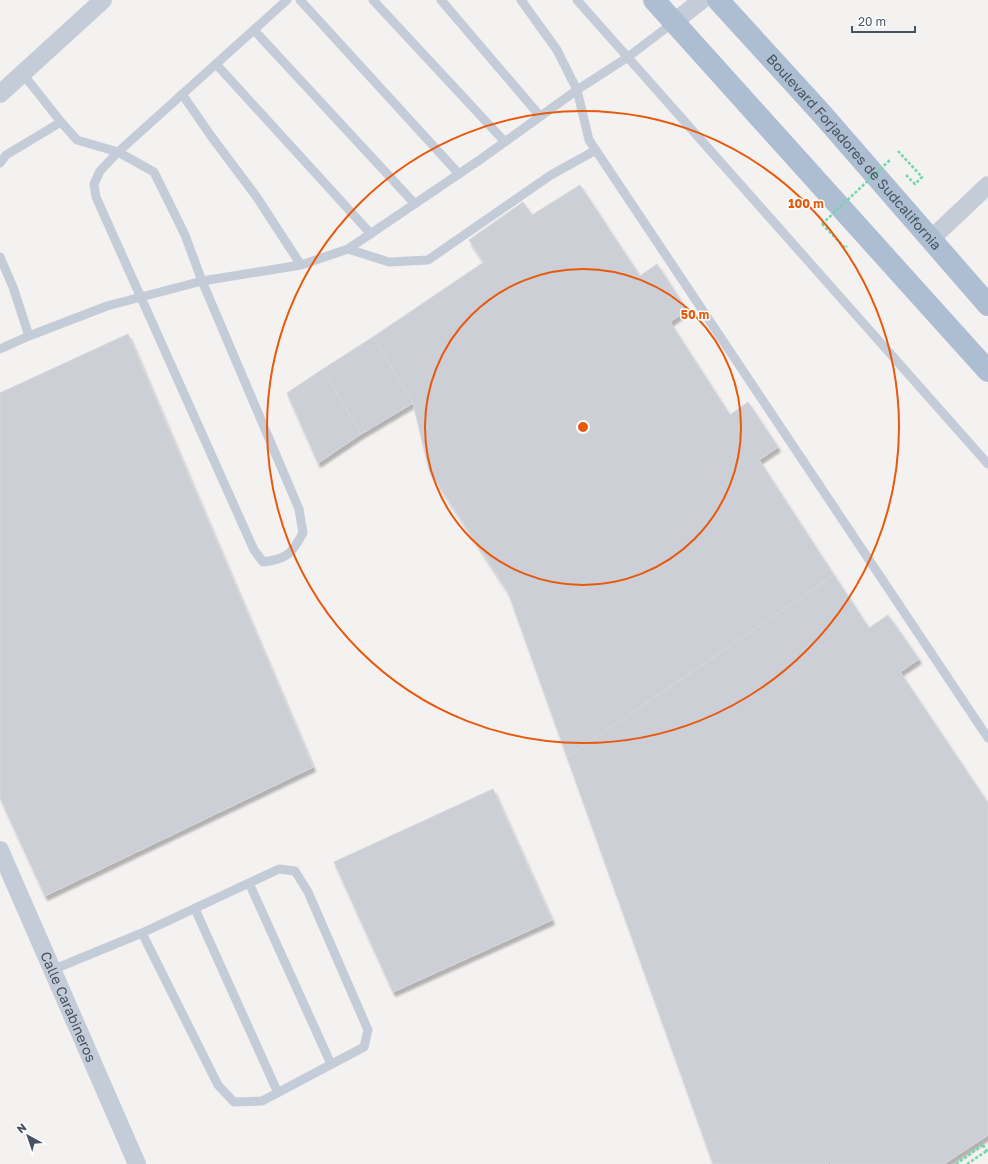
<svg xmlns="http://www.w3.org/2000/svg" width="988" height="1164" viewBox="0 0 988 1164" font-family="'Golos Text',sans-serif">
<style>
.building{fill:#cdcfd7;stroke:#d5d6dd;filter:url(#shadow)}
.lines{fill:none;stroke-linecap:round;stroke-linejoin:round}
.path{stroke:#71d6ac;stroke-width:2.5;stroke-dasharray:3 2;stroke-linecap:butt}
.service{stroke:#c4ccd7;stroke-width:9}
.minor{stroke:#c4ccd7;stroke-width:18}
.primary{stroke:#aebed2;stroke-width:22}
.path-bridge{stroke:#71d6ac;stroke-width:2.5;stroke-dasharray:3 2;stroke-linecap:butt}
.ring{fill:none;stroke:#e8590c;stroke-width:2}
.labels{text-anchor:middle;stroke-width:3;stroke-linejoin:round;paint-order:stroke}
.street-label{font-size:14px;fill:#475261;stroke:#fff}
.centre{fill:#e8590c;stroke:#fff;stroke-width:2}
.ring-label{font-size:12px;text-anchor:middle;font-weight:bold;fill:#e8590c;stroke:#fff;stroke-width:3;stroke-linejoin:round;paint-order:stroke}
</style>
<defs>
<filter id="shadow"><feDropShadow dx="2.5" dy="4.5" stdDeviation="1" flood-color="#0004"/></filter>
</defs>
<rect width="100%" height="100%" fill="#f4f1f1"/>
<path class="building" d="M 580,185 L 640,276 L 657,264 L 687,310 L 670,322 L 730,415 L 748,402 L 778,447 L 759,460 L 834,575 L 567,757 L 508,592 L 429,470 L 413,403 L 373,337 L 484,262 L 469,240 L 523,202 L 532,215 Z
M 128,334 L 313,767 L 45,896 L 0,798 L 0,393 Z
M 373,337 L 413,403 L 361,434 L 323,369 Z
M 323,369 L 361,434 L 318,463 L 287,393 Z
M 834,575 L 869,628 L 888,615 L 919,659 L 900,672 L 988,803 L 988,1135 L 944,1164 L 831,1164 L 830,1162 L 826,1164 L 713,1164 L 567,757 Z
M 493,789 L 552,920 L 393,992 L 334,862 Z"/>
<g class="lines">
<path class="path" d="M 898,151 L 922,177 L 915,184 L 906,175
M 822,224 L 845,248 L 847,246
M 956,1164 L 983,1145
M 967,1164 L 988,1150"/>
<path class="service" d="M 300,0 L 459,174
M 373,0 L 505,142
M 441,0 L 540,116
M 521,0 L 557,50 L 577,90 L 589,140 L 988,738
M 577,0 L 988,464
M 254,30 L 415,204
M 216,64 L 371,234
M 23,74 L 61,122 L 77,140 L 118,152 L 287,0
M 182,94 L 211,136 L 256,196 L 301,265
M 118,152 L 154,172 L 185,235 L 202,281 L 299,509 L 303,533 C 292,553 288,559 263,562 L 254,550 L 96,197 L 94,184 L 100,171 Z
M 0,163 L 6,155 L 61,122
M 348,249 L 389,262 L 428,260 L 551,175 L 596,150
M 0,257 L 13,287 L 29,336
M 0,349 L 29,336 L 107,306 L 202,281 L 301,265 L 348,249 L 481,159 L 577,90 L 628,57 L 674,22
M 249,883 L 331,1064
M 195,909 L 278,1093
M 52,970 L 142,933 L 279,869 L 295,871 L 308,892 L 368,1030 L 364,1047 L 262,1101 L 234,1102 L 218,1085 L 142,933"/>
<g class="minor">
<path d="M 674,22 L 702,0"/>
<path d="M 0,94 L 103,0"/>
<path d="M 931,239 L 988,185"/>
<path id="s1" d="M 0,850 L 137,1164"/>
</g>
<g class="primary">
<path d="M 654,0 L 988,371"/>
<path id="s2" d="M 718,0 L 822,114 L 988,305"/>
</g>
<path class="path-bridge" d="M 822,224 L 891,159
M 983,1145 L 988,1153"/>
</g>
<g class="ring">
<circle cx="583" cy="427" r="158"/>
<circle cx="583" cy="427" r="316"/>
</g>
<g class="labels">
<g class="street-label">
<text dy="5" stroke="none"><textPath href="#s2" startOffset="204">Boulevard Forjadores de Sudcalifornia</textPath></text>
<text dy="5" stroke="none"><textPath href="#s1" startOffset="171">Calle Carabineros</textPath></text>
</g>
</g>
<circle cx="583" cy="427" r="6" class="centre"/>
<g class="ring-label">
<text x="806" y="208">100 m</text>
<text x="695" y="319">50 m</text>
</g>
<g transform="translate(28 1136) rotate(320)" stroke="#ffffff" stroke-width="3" paint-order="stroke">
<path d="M0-3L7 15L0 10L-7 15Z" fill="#475261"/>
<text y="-6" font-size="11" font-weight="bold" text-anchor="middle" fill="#475261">N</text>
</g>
<path d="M852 26v6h63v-6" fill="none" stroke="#475261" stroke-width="2"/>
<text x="858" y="26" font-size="12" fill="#475261" stroke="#ffffff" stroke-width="3" paint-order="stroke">20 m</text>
</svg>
